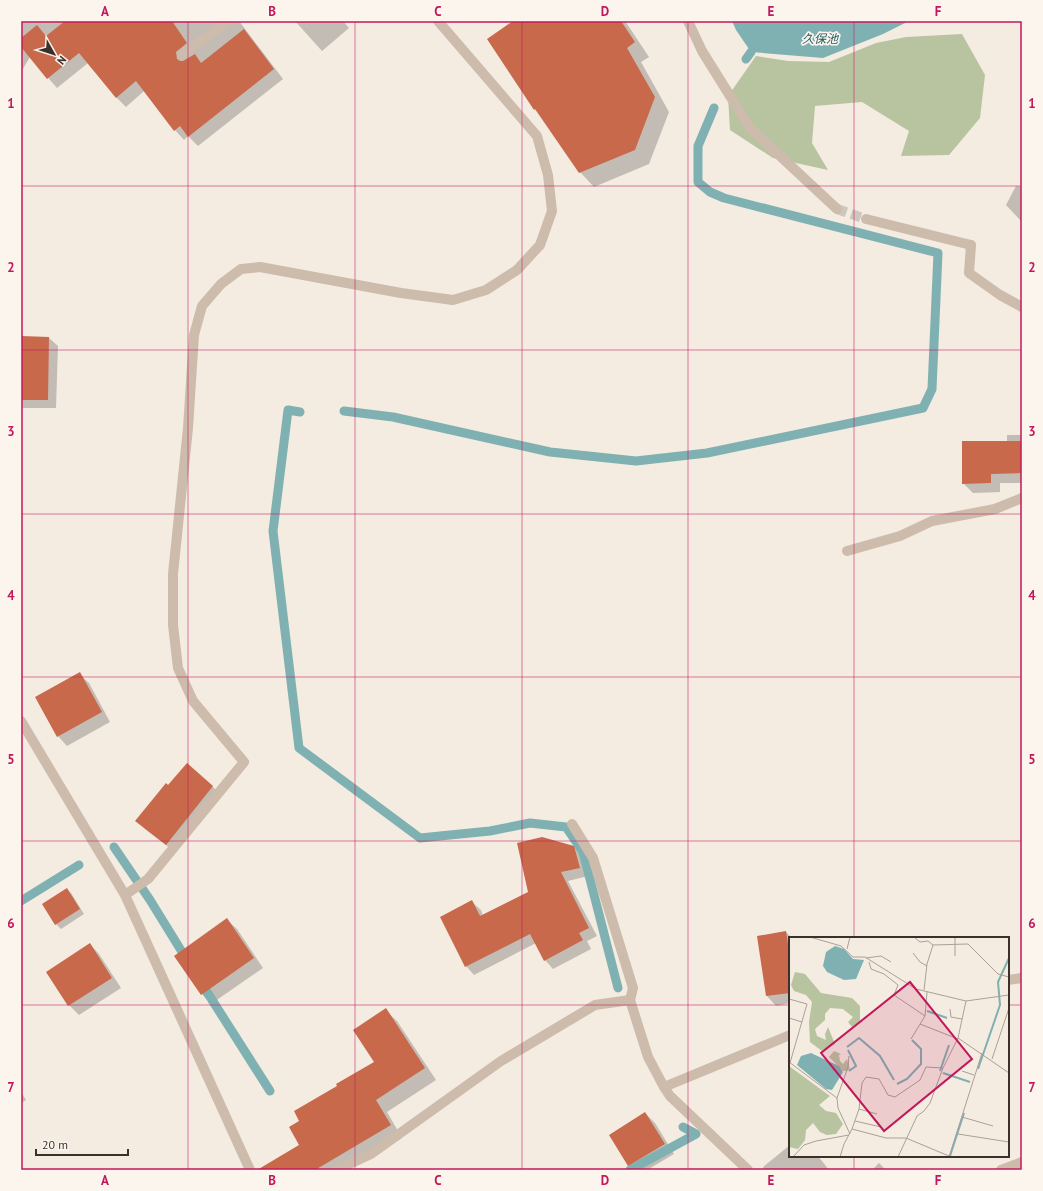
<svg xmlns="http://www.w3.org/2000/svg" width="1043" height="1191" viewBox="0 0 1043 1191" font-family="'PT Sans','Noto Sans JP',sans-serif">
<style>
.green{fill:#b8c4a0}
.water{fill:#7fb0b2}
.shadow{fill:#0003}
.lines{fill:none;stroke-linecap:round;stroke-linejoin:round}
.stream{stroke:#7fb0b2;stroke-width:9}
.building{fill:#c8694b}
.minor-tunnel{stroke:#cfc6bd;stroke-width:10;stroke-dasharray:10 5;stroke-linecap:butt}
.service{stroke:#cdbbac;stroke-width:10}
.minor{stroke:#cdbbac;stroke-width:10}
.grid{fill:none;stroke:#c2185b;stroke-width:1;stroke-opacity:0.55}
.labels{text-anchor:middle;stroke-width:3.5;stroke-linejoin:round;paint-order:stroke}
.water-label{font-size:12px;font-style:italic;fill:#1f5a5e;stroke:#fbf5ee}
.inset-river{fill:none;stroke:#7fb0b2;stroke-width:2}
.inset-road{fill:none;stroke:#aaa098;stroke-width:1}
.view{fill:#c2185b;fill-opacity:0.15;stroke:#c2185b;stroke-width:2}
.inset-edge{fill:none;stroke:#3b302b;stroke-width:2}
.neatline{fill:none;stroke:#c2185b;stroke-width:1.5}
.grid-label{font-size:13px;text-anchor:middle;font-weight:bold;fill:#c2185b}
</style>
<rect width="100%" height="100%" fill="#f4ebe1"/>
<path class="green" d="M 962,34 L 985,75 L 980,118 L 949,155 L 901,156 L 909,131 L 862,102 L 815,106 L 812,143 L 828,170 L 773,158 L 730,130 L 728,96 L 756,56 L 788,61 L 829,62 L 876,43 L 906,37 Z"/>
<path class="water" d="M 732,21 L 909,21 L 883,34 L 823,58 L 751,52 L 736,30 Z"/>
<path class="shadow" d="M 21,21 L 239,21 L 283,79 L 198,146 L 188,136 L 184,140 L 175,130 L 144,91 L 126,107 L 116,97 L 88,63 L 57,88 L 30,57 L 21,72 Z
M 295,21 L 343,21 L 349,28 L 322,51 Z
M 515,21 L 625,21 L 649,57 L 641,62 L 669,112 L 649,164 L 594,187 L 580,172 L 540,115 L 535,109 Z
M 1016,186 L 1022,187 L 1022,222 L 1006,205 Z
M 21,337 L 49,338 L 58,346 L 56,408 L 21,408 Z
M 1007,435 L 1022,435 L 1022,483 L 1000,483 L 1000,492 L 973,493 L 963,483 L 1007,442 Z
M 79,674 L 89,683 L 110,722 L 67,746 L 58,736 Z
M 168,786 L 212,786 L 221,795 L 175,852 L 145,829 L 137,820 Z
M 574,847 L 583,855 L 588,876 L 568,881 L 597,936 L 587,941 L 591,949 L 553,969 L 545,960 L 536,943 L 474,975 L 466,966 L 472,902 L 481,910 L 483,916 L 529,893 Z
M 66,889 L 71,893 L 84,914 L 61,929 L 56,924 L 43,904 Z
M 227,920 L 237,929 L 263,968 L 211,1004 L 202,994 Z
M 786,932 L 792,938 L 790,938 L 790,1003 L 776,1006 L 767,996 Z
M 90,944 L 99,954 L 121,988 L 79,1015 L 69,1005 Z
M 385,1010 L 397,1021 L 436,1080 L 387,1112 L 402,1138 L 347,1170 L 279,1170 L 301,1145 L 300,1121 L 338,1086 L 376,1063 Z
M 21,1092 L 26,1100 L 21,1103 Z
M 645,1113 L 655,1123 L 674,1154 L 647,1170 L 634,1170 L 629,1165 L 611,1135 Z
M 790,1145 L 790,1156 L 818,1156 L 829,1170 L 765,1170 L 763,1167 Z
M 879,1163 L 886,1170 L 872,1170 Z"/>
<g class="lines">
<path class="stream" d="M 746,59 L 751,52
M 344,411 L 393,417 L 550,452 L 636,461 L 707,453 L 923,408 L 932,389 L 938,253 L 724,198 L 710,192 L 698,182 L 698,146 L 714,108
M 300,412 L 288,410 L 273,531 L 299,748 L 420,838 L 490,831 L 530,823 L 566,827 L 583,852 L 618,988
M 114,847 L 150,900 L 187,960
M 21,901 L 79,865
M 200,981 L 270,1091
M 630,1170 L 696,1134 L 683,1127"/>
</g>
<path class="building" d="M 65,21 L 172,21 L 187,43 L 176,52 L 177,59 L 180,61 L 183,61 L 195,54 L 201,63 L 244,29 L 274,69 L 188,137 L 180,126 L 174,131 L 136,81 L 116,98 L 79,53 L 47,79 L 21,47 L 21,38 L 37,25 L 46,36 Z
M 513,21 L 621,21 L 635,42 L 627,48 L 655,97 L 635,150 L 579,173 L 535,109 L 534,110 L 487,39 Z
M 21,336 L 49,337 L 48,400 L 21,400 Z
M 962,441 L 1022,441 L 1022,473 L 991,474 L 991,483 L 962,484 Z
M 80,672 L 102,712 L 57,737 L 35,697 Z
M 187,763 L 213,786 L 166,845 L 135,821 L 166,783 L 168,785 Z
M 542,837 L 574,846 L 580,868 L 561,872 L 589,928 L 579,933 L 583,940 L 544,961 L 530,934 L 465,967 L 440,917 L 472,900 L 480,916 L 528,892 L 517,843 Z
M 67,888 L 80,909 L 55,925 L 42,904 Z
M 227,918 L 254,958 L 201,995 L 174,956 Z
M 786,931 L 790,957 L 790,993 L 766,996 L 757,936 Z
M 90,943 L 112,978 L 68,1006 L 46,972 Z
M 386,1008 L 425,1068 L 376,1100 L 391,1125 L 315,1170 L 257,1170 L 299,1145 L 289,1127 L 299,1121 L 294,1111 L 337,1086 L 336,1084 L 374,1062 L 353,1030 Z
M 645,1112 L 665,1144 L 628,1166 L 609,1135 Z"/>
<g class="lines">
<path class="minor-tunnel" d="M 837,209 L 866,219"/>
<path class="service" d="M 971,245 L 969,273 L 1000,295 L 1022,307
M 847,551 L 900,536 L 932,521 L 995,509 L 1022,498"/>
<path class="minor" d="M 688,21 L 702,51 L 750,128 L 837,209
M 182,55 L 228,21
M 866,219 L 971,245
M 21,721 L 125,895 L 250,1170
M 572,824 L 593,858 L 633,988 L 630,1000 L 648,1057 L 664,1087 L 670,1096 L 748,1170
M 125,895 L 148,879 L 244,762 L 193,701 L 178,668 L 173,625 L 173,574 L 188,428 L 194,335 L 202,306 L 221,284 L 241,269 L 260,267 L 401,293 L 453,300 L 486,290 L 517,270 L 540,245 L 552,211 L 548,175 L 537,136 L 438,21
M 1008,980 L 1022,978
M 664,1087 L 790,1035
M 336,1170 L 371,1154 L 501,1061 L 595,1005 L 630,1000
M 1001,1170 L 1022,1162"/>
</g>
<path class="grid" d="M 188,21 L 188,1170M 355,21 L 355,1170M 522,21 L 522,1170M 688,21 L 688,1170M 854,21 L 854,938M 21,186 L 1022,186M 21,350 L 1022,350M 21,514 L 1022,514M 21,677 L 1022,677M 21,841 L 1022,841M 21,1005 L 790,1005M 1008,1005 L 1022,1005M 854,1156 L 854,1170"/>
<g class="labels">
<g class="water-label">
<text x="820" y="43">久保池</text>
</g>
</g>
<g transform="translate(789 937)">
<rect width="220" height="220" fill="#f4ebe1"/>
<path d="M 6,35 L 16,37 L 32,56 L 63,61 L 71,69 L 71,84 L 63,90 L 59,85 L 64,80 L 54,72 L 41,71 L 36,77 L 36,83 L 26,92 L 28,99 L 37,103 L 36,97 L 39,90 L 46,107 L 33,114 L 21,105 L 20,85 L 23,65 L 17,58 L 5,54 L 2,48 ZM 45,114 L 52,117 L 50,118 L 51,124 L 54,127 L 58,122 L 61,132 L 58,134 L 54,134 L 40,120 ZM 0,129 L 41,159 L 30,168 L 37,174 L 47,176 L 54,187 L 47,197 L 38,198 L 31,195 L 24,186 L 17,193 L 16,203 L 9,212 L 0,210 Z" fill="#b8c4a0"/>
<path d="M 46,9 L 55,12 L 64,22 L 75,23 L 67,42 L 55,43 L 38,35 L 34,29 L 37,15 ZM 22,116 L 50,129 L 54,135 L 43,153 L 37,152 L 8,128 L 12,119 Z" fill="#7fb0b2"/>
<path class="inset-river" d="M 138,74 L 158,81M 58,110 L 70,101 L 91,119 L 105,143M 59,113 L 67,129 L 60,134M 189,132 L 211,68 L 209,45 L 220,21M 151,134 L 160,108M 154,136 L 181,145M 108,147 L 118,142 L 132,127 L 132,112 L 123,103M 161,219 L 175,176"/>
<path class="inset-road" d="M 21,0 L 52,9 L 64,20 L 76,20 L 127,52 L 177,64 L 220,58M 125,0 L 131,5 L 139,4 L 144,8 L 138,27 L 135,53M 166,0 L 166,19M 144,8 L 179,7 L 209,37 L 220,40M 58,12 L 61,0M 124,16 L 131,25 L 138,29M 77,21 L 92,19 L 102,25M 80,25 L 82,32 L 95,37 L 109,48 L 105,58 L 136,79M 220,40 L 220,53M 0,62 L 18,67 L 1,126M 161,72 L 162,80 L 173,82M 0,81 L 13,85M 131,87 L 169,102M 169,101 L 220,136M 122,102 L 136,79 L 138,55M 60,119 L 59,130 L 48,161 L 49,171 L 61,197M 203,122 L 220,71M 0,125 L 48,161M 173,134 L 185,138M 70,172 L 88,177M 173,180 L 204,189M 66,184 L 92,190M 63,192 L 70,172 L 73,146 L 77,140 L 90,142 L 99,158 L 106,160 L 131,143 L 137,130 L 154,131M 169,197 L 220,205M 4,220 L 15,208 L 27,204 L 60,198M 51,220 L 55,207 L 63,192 L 97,201 L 117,201 L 160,219M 109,220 L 128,179 L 135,174 L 141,166 L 154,131 L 169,101 L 177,64M 160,220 L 193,116"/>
<path class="view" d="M 121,45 L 183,122 L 95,194 L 32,116 Z"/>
<rect width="220" height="220" class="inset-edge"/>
</g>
<rect width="1043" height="1191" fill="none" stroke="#fbf5ee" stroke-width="44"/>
<g transform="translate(54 54) rotate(129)" stroke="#fbf5ee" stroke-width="3" paint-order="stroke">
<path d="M0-3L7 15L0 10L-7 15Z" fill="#3b302b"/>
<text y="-6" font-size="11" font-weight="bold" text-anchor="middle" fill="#3b302b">N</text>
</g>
<path d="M36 1149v6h92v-6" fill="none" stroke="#3b302b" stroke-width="2"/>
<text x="42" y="1149" font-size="12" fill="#3b302b" stroke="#fbf5ee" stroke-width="3" paint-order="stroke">20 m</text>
<rect x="22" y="22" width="999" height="1147" class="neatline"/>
<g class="grid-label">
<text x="105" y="16">A</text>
<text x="272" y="16">B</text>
<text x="438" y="16">C</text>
<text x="605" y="16">D</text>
<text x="771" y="16">E</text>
<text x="938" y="16">F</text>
<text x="11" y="108">1</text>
<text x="1032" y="108">1</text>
<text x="11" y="272">2</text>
<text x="1032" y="272">2</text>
<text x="11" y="436">3</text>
<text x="1032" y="436">3</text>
<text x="11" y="600">4</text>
<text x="1032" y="600">4</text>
<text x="11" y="764">5</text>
<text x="1032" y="764">5</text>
<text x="11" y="928">6</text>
<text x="1032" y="928">6</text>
<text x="11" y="1092">7</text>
<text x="1032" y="1092">7</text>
<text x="105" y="1185">A</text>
<text x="272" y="1185">B</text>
<text x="438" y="1185">C</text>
<text x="605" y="1185">D</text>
<text x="771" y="1185">E</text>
<text x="938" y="1185">F</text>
</g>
</svg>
